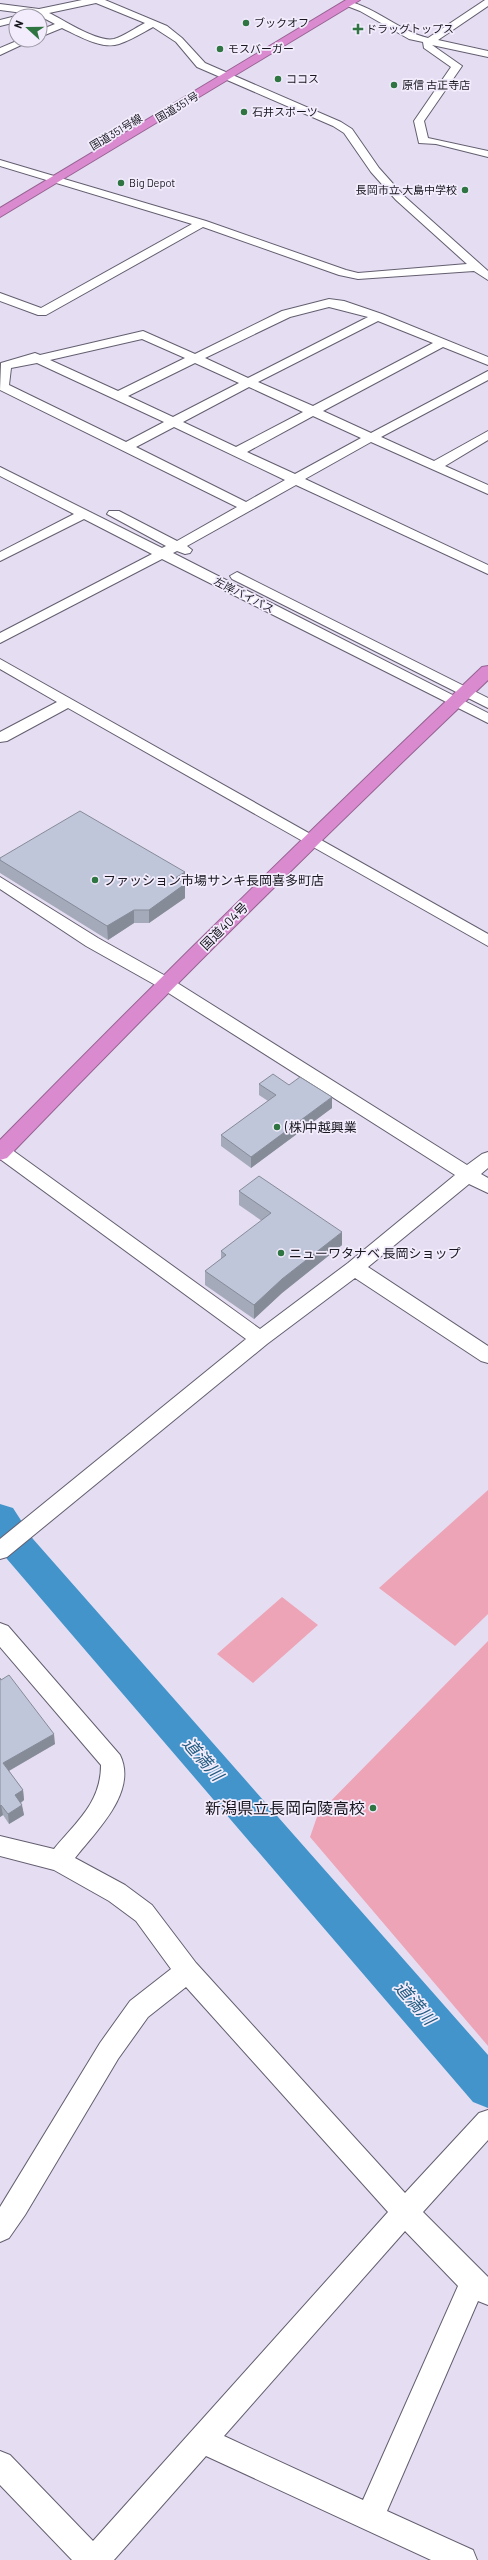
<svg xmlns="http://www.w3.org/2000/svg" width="488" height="2560" viewBox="0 0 488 2560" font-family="Barlow,'Noto Sans JP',sans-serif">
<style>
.green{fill:#eda4b7}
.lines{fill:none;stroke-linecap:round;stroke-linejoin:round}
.river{fill:#4294ca;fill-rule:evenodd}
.minor-casing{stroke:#645e70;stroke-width:2}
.highway-casing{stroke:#966292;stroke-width:2}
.minor{fill:#fff;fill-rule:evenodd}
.highway{fill:#da8bd0;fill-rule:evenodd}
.wall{fill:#a5aabb}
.shaded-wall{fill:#868b98}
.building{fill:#c0c6d9;stroke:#868b98}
.poi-dot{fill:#2e7541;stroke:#f2ecfd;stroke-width:1.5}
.labels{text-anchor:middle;stroke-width:3.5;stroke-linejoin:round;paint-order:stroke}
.far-poi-label{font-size:11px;fill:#19171e;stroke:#f2ecfd;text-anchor:start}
.far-street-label{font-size:11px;fill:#19171e;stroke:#f2ecfd}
.poi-label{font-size:13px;fill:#19171e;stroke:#f2ecfd;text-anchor:start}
.street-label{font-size:13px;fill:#19171e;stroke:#f2ecfd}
.near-poi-label{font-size:16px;fill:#19171e;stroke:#f2ecfd;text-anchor:end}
.near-water-label{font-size:17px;font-style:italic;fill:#1f5a7f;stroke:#f2ecfd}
</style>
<rect width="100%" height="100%" fill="#e5def2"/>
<path class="green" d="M 488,1490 L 488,1614 L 455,1646 L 379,1588 Z
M 282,1597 L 318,1625 L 253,1683 L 217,1654 Z
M 488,1641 L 488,2046 L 310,1837 L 318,1814 Z"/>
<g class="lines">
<path class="river" d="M 0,1504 L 13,1508 L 33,1539 L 488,2055 L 488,2108 L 473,2102 L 7,1559 L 0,1548 Z"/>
<defs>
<path id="minor" d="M 82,0 L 105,0 L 167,26 L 182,38 L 205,63 L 341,122 L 352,129 L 379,168 L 404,196 L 488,271 L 488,280 L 474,271 L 358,279 L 339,275 L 203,227 L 46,315 L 38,315 L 0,301 L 0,293 L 41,308 L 192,224 L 0,166 L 0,160 L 206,221 L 346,270 L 358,273 L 467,264 L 396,200 L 371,172 L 344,133 L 333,126 L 197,67 L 176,42 L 153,27 C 142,33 131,40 119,44 C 102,50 77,35 62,28 L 40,37 L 40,30 L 55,24 L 38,15 L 0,10 L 0,4 L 39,9 ZM 96,3 L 145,23 C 135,28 124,36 114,39 C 98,43 64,20 49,13 Z
M 485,0 L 488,0 L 488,6 L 438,40 L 488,51 L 488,57 L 432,45 L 462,66 L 424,121 L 428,138 L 488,151 L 488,157 L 436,144 L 419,143 L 414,121 L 451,67 L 424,48 L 423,42 L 409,39 L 360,11 L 342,4 L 347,1 C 377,8 399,31 428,38 Z
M 16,16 L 16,22 L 0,26 L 0,20 Z
M 19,40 L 32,40 L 0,55 L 0,48 Z
M 329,299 L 344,301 L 382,314 L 488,357 L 488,365 L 443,347 L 323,411 L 371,433 L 488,371 L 488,380 L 381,437 L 434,461 L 488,431 L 488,440 L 445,466 L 488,485 L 488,494 L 371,442 L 305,479 L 488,565 L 488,574 L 296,485 L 187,546 L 192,550 L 190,553 L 185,554 L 177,551 L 173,553 L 488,713 L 488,723 L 162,559 L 0,643 L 0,633 L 152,554 L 84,519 L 0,561 L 0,552 L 74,514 L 0,476 L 0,467 L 162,548 L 166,546 L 107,514 L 109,511 L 119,511 L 177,541 L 237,507 L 0,390 L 1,363 L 35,353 L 40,355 L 143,331 L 195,354 L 282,311 ZM 329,307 L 368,317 L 248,378 L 205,358 L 290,317 ZM 378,321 L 433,343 L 313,406 L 258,382 ZM 142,339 L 185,358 L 118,391 L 50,360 ZM 37,363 L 164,422 L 126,442 L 9,385 L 11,368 ZM 195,363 L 239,383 L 173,417 L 128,396 ZM 249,387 L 303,412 L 236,447 L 183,422 ZM 313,416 L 361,438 L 295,474 L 247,452 ZM 174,427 L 285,480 L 246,502 L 136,447 Z
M 237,572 L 488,698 L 488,708 L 232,579 L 230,576 Z
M 0,659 L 488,934 L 488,946 L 68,708 L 7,741 L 0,742 L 0,732 L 57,702 L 0,669 Z
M 0,877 L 98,938 L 171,979 L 467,1165 L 482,1154 L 488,1152 L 488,1168 L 481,1174 L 488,1178 L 488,1193 L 469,1184 L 368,1267 L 488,1346 L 488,1363 L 481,1361 L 355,1278 L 267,1344 L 7,1557 L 0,1559 L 0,1539 L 246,1339 L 0,1159 L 0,1145 L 8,1147 L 260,1329 L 348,1263 L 455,1175 L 159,987 L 86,946 L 0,889 Z
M 0,1623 L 8,1626 L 120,1755 C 138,1792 96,1831 75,1858 L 125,1885 L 152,1905 L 196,1963 L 405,2193 L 479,2113 L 488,2110 L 488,2140 L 423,2212 L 488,2277 L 488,2305 L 478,2301 L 387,2511 L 473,2550 L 477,2560 L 431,2560 L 206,2456 L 114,2560 L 72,2560 L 0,2485 L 0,2451 L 10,2455 L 93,2541 L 388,2212 L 186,1987 L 148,2017 L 118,2059 L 25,2215 L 9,2238 L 0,2242 L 0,2207 L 100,2043 L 130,2001 L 171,1969 L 136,1921 L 109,1901 L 54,1870 L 0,1856 L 0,1836 L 54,1849 C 76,1822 101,1803 101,1765 L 0,1647 ZM 405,2231 L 458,2286 L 363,2500 L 224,2436 Z"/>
<path id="highway" d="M 346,0 L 360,0 L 0,217 L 0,208 Z
M 488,666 L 488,680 C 324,836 164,995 7,1158 L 0,1160 L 0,1140 C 158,979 318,822 482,667 Z"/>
</defs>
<use href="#minor" class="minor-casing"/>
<use href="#highway" class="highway-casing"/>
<use href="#minor" class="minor"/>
<use href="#highway" class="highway"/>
</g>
<path class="wall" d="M 0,858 L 185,885 L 185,898 L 149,923 L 134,923 L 108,940 L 0,873 Z
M 259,1084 L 289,1085 L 332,1108 L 251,1168 L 221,1146 L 221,1135 L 268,1101 L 259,1095 Z
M 239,1191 L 342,1245 L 282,1293 L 254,1319 L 205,1285 L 205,1271 L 221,1259 L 221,1251 L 262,1221 L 239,1205 Z
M 0,1678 L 55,1744 L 9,1771 L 23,1790 L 24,1800 L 21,1803 L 24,1815 L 9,1824 L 3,1815 L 0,1817 Z"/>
<path class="shaded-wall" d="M 185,872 L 185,898 L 149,923 L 149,910 L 175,878 Z
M 134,910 L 134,923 L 108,940 L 107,926 Z
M 332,1097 L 332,1108 L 251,1168 L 251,1157 Z
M 342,1232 L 342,1245 L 282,1293 L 254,1319 L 254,1305 L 282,1279 Z
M 54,1734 L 55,1744 L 5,1773 L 3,1763 Z
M 23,1790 L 24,1800 L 17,1805 L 15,1795 Z
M 1,1805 L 3,1815 L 0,1817 L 0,1806 Z
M 22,1805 L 24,1815 L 9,1824 L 8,1814 Z"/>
<path class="building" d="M 80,811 L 185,872 L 175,878 L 185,884 L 149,910 L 134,910 L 107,926 L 0,860 L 0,858 Z
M 273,1074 L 289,1085 L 300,1077 L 332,1097 L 251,1157 L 221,1135 L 276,1095 L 259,1084 Z
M 259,1176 L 342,1232 L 282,1279 L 254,1305 L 205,1271 L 226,1255 L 221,1251 L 271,1213 L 239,1191 Z
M 9,1675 L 54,1734 L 3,1763 L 23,1790 L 15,1795 L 22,1805 L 8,1814 L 1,1805 L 0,1806 L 0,1678 L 1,1680 Z"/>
<g class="poi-dot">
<circle cx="246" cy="23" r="4"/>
<path d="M356 23h4v4h4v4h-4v4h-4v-4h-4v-4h4z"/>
<circle cx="220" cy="49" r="4"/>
<circle cx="278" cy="79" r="4"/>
<circle cx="394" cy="85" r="4"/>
<circle cx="244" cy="112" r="4"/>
<circle cx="121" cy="183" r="4"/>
<circle cx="465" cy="190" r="4"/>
<circle cx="95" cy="880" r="4"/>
<circle cx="277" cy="1127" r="4"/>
<circle cx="281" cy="1253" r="4"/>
<circle cx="373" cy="1808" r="4"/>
</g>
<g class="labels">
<g class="far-poi-label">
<text x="254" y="27">ブックオフ</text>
<text x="366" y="33">ドラッグトップス</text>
<text x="228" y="53">モスバーガー</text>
<text x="286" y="83">ココス</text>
<text x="402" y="89">原信 古正寺店</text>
<text x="252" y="116">石井スポーツ</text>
<text x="129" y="187">Big Depot</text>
<text x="457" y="194" text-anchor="end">長岡市立 大島中学校</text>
</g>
<g class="far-street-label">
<text transform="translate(177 107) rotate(-31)" y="4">国道351号</text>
<text transform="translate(116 132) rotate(-31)" y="4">国道351号線</text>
<text transform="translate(244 595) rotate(27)" y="4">左岸バイパス</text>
</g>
<g class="poi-label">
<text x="103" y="885">ファッション市場サンキ長岡喜多町店</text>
<text x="285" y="1132">(株)中越興業</text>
<text x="289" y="1258">ニューワタナベ 長岡ショップ</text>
</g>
<g class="street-label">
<text transform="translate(224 926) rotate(-45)" y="5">国道404号</text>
</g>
<g class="near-poi-label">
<text x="365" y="1814">新潟県立長岡向陵高校</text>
</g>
<g class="near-water-label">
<text transform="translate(203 1759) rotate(49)" y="6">道満川</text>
<text transform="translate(415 2003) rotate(49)" y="6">道満川</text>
</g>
</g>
<g transform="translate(28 28) rotate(291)"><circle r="19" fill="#f2ecfd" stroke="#9b97a4"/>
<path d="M0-3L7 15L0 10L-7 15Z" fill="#2e7541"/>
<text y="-6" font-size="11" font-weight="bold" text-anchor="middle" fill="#19171e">N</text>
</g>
</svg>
